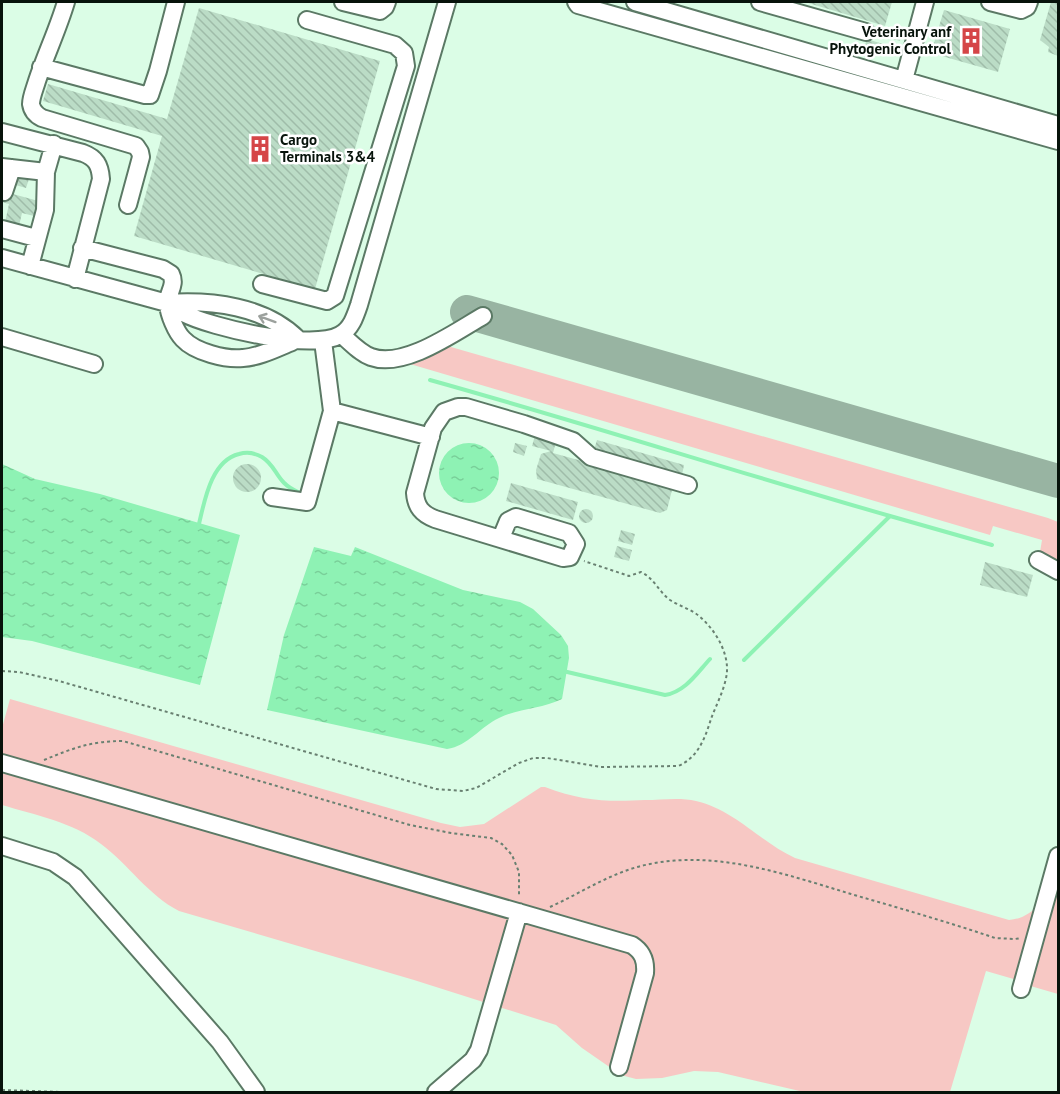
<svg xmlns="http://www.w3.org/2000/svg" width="1060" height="1094" viewBox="0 0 1060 1094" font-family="'PT Sans',sans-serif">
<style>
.grass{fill:#f7c8c4}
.water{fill:url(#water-ripples)}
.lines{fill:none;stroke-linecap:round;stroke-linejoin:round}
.stream{stroke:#8ef2b4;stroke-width:4}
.taxiway{stroke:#98b4a2;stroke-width:34}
.building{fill:url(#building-back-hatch)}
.minor-casing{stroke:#5b7965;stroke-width:20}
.path{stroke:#698071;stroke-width:2;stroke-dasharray:3 3;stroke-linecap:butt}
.minor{stroke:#fff;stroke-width:16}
.oneway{stroke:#9ca19d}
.labels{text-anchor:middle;stroke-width:5;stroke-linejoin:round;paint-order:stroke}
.poi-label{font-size:15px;font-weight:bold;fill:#07130b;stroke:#fff;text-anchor:end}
</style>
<defs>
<pattern id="water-ripples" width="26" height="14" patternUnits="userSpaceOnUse" patternTransform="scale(1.5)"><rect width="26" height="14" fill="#8ef2b4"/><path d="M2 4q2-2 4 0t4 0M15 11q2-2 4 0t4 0" fill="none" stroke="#79cf99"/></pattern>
<pattern id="building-back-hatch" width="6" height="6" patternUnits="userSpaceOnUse" patternTransform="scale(1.5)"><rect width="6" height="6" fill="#bbdcc6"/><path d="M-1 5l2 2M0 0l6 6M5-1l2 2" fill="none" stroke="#9fbca9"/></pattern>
</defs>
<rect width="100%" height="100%" fill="#dbfde6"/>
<path class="grass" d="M 444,345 L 1048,518 L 1058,522 L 1058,562 L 1040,552 L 1042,540 L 993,526 L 990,535 L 410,364 Z
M 10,699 L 441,823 L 460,827 L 484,824 L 541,787 L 545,787 C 582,801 607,802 645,800 C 661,800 680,797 696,801 C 735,810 760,842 795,858 L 1009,920 C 1022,919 1031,913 1040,904 L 1017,980 L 986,971 L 950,1092 L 804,1092 L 718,1072 L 694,1071 L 662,1078 L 636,1079 L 621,1075 L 582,1048 L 556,1025 L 414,980 L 179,911 C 148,895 129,865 101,844 C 73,822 35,815 2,805 L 2,728 Z
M 1058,874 L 1058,994 L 1027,985 Z"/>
<path class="water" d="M439 473a30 30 0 1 1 60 0a30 30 0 1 1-60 0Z
M 2,464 L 35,479 L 100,494 L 240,535 L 200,685 L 32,641 L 2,637 Z
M 314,547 L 351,556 L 355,547 L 463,590 L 520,602 L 533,609 L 561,635 L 568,646 L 569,658 L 562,699 C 542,709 519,708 499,718 C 480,727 468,746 447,749 L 267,710 L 284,635 Z"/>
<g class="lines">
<path class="stream" d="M 430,380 C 584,423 736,472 890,516
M 198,528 C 204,504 210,461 239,454 C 246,452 255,453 262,457 C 278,467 275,482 298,492
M 744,660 L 890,516 L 992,545
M 563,671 L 665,695 C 685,692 697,673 710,659"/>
<path class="taxiway" d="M 467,312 L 1058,481"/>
</g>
<path class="building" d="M 805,2 L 892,2 L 885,26 Z
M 1051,2 L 1058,2 L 1058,56 L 1048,52 L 1049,47 L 1040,40 Z
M 199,8 L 380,61 L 315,289 L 134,236 L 162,136 L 43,101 L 48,84 L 167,119 Z
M 944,10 L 1010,29 L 998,72 L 931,53 Z
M 890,28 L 902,31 L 900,41 L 887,37 Z
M 867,39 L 886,45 L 884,51 L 865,45 Z
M 15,175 L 29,179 L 26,188 L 12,184 Z
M 2,191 L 42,202 L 38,217 L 22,213 L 18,230 L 4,227 L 9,204 L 2,202 Z
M 536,432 L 557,438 L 553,453 L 668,485 L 672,490 L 667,510 L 660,513 L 537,479 L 536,470 L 541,454 L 551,451 L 532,446 Z
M 597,440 L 684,465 L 682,475 L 594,450 Z
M 515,443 L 527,446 L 524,456 L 513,452 Z
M233 478a14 14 0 1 1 28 0a14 14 0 1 1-28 0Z
M 511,483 L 578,502 L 573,520 L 506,501 Z
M579 516a7 7 0 1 1 14 0a7 7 0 1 1-14 0Z
M 621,530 L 635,534 L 632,545 L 618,541 Z
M 617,546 L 632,550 L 629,561 L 614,557 Z
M 985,562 L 1033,575 L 1027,597 L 980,585 Z"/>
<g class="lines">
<defs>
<path id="minor" d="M 66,2 C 58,29 46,54 37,81 C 35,88 31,97 31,104 C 32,111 36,115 42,118 L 136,146 L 140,152 L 141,157 L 128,205
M 343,2 L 380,11 L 385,7 L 387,2
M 576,2 L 578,5 L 1058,141
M 635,2 L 1058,125
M 760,2 L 866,32
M 990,2 L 1021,10 L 1027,7 L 1029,2
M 41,67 L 145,95 L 150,95 L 158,71 L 176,2
M 904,80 L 925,2
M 2,132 L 83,153 C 96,158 100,165 101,179 L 75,279
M 2,167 L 46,172
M 4,192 L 12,168
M 2,229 L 36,238
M 82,248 L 163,269 L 171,274 C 177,286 166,294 168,305 C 169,315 176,332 183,339 C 195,352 226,360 243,358 C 260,357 277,348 292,342
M 2,258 L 167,303 C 172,307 177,311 183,313 C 212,328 312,351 340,335 C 351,329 355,317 359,305 L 447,2
M 30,266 L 45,210 L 46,172 L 54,144
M 262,284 L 327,301 L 335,296 L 406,66 L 404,53 L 395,45 L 307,20
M 167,303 C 212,300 265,306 298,339
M 342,335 C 351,343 360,353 371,357 C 404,369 455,332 483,316
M 2,337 L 94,364
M 323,341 L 332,411
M 272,497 L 307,502 L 332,411 L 431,437
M 501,538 L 508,521 L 516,517 L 569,533 L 576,544 L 570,557 L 563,558 L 435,519 C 422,514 416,507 415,493 L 433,428 L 444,412 L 458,407 L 466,407 L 524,424 L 573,441 L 591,457 L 688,485
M 1038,560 L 1058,571
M 2,763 L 632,945 C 643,952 646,961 645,973 L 619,1067
M 2,846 L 53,862 L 75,877 L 220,1042 L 256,1092
M 1021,989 L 1058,856
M 436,1092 L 473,1060 L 479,1050 L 519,912"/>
</defs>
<use href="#minor" class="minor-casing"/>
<path class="path" d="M 2,671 L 19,672 L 59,681 L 436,789 L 463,791 L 476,788 L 519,763 L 533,758 L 547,758 L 601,767 L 678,766 C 698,758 705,738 711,719 C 716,705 726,687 727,671 C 728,649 712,625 695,613 C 687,608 678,605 670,600 C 659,592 654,578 641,572 L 629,576 L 584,561
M 44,760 C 73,748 92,741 123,741 L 410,825 L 451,833 L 491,838 L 502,844 L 512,855 L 519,872 L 519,897
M 550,907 C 583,892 613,871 650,864 C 717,850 788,875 851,894 C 899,908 948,922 995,938 L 1015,939 L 1021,938
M 2,1090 L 62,1092"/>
<use href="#minor" class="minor"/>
</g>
<defs><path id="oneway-shaft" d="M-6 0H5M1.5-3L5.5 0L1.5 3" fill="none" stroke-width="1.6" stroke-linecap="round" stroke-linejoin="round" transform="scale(1.5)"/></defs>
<use class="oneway" href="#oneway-shaft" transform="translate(267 319) rotate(-160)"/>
<defs>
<symbol id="building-bare" viewBox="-9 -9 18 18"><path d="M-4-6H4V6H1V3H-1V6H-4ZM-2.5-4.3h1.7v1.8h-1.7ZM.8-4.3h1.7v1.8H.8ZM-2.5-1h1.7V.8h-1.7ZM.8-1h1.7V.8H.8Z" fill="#d54547" stroke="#fff" stroke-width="2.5" paint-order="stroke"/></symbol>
</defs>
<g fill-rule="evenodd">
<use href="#building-bare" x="952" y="22" width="38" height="38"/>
<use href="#building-bare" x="241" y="130" width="38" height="38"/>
</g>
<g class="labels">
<g class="poi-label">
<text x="951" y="37">Veterinary anf<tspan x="951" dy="17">Phytogenic Control</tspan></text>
<text x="280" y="145" text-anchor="start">Cargo<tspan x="280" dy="17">Terminals 3&amp;4</tspan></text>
</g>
</g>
<rect width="1060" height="1094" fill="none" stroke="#07130b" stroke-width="6"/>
</svg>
